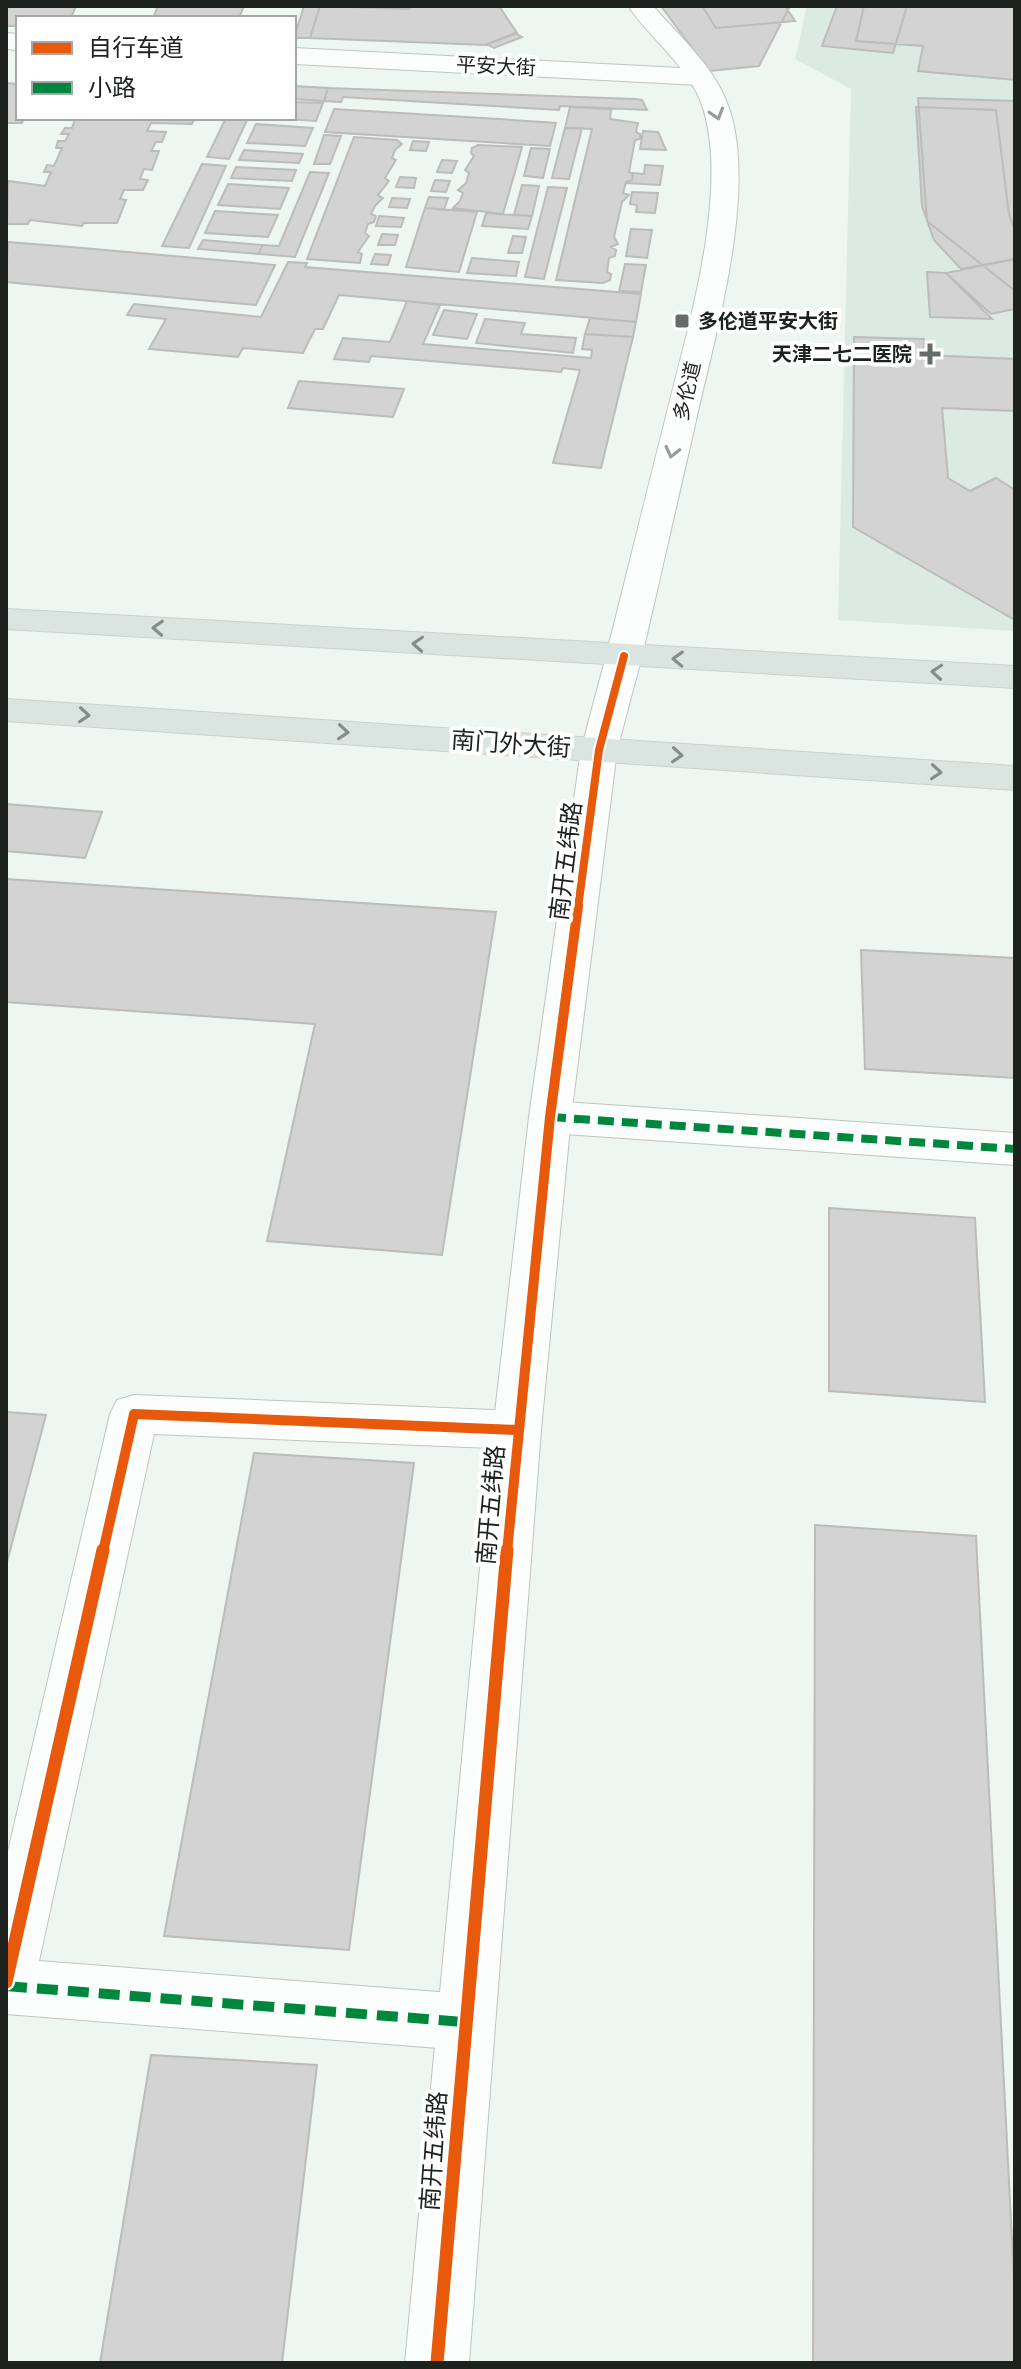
<svg xmlns="http://www.w3.org/2000/svg" width="1021" height="2369" viewBox="0 0 1021 2369" font-family="'Open Sans','Noto Sans SC',sans-serif">
<style>
.built{fill:#dbeae2}
.building{fill:#d2d3d2;stroke:#bbbcbb;stroke-width:2}
.lines{fill:none;stroke-linecap:round;stroke-linejoin:round}
.minor-casing{stroke:#bfc4c2;stroke-width:2}
.tertiary-casing{stroke:#bfc4c2;stroke-width:2}
.secondary-casing{stroke:#bfc4c2;stroke-width:2}
.primary-casing{stroke:#cbd0cd;stroke-width:2}
.minor{fill:#fcfefd;fill-rule:evenodd}
.tertiary{fill:#fcfefd;fill-rule:evenodd}
.secondary{fill:#fcfefd;fill-rule:evenodd}
.primary{fill:#dae5e1;fill-rule:evenodd}
.quiet-far1{stroke:#00873e;stroke-width:8;stroke-dasharray:16 8;stroke-linecap:butt}
.quiet{stroke:#00873e;stroke-width:10;stroke-dasharray:21 10;stroke-linecap:butt}
.cycleway-far2-casing{stroke:#fff;stroke-width:12}
.cycleway-far1-casing{stroke:#fff;stroke-width:15}
.cycleway-casing{stroke:#fff;stroke-width:18}
.cycleway-far2{stroke:#e8590c;stroke-width:8}
.cycleway-far1{stroke:#e8590c;stroke-width:10}
.cycleway{stroke:#e8590c;stroke-width:13}
.oneway{stroke:#989b99}
.oneway2{stroke:#858d8a}
.poi-dot{fill:#666c69;stroke:#fff;stroke-width:3}
.labels{text-anchor:middle;stroke-width:8;stroke-linejoin:round;paint-order:stroke}
.far-street-label{font-size:20px;fill:#1d221f;stroke:#fff}
.far-poi-label{font-size:20px;font-weight:bold;fill:#1d221f;stroke:#fff;text-anchor:start}
.street-label{font-size:24px;fill:#1d221f;stroke:#fff}
</style>
<rect width="100%" height="100%" fill="#eef6f2"/>
<path class="built" d="M 807,6 L 1015,6 L 1015,631 L 838,620 L 851,89 L 795,59 Z"/>
<path class="building" d="M 6,6 L 76,6 L 71,18 L 18,18 L 18,26 L 6,26 Z
M 158,6 L 244,6 L 239,18 L 153,18 Z
M 304,6 L 320,6 L 310,38 L 294,38 Z
M 320,6 L 410,9 L 412,6 L 499,6 L 517,33 L 486,45 L 310,38 Z
M 661,6 L 790,6 L 759,66 L 709,71 Z
M 702,6 L 785,6 L 795,21 L 716,28 Z
M 837,6 L 907,6 L 893,53 L 822,46 Z
M 864,6 L 1015,6 L 1015,80 L 918,71 L 923,46 L 856,41 Z
M 515,33 L 522,37 L 494,48 L 487,44 Z
M 6,83 L 18,84 L 18,118 L 24,118 L 22,123 L 6,123 Z
M 294,86 L 328,88 L 324,101 L 294,99 Z
M 328,88 L 636,99 L 642,100 L 647,110 L 560,106 L 559,110 L 343,97 L 341,102 L 324,101 Z
M 918,98 L 1015,101 L 1015,291 L 927,221 Z
M 294,102 L 323,103 L 316,121 L 270,118 L 294,118 Z
M 570,107 L 611,109 L 610,119 L 638,123 L 636,132 L 640,134 L 640,139 L 635,140 L 629,172 L 633,174 L 632,180 L 626,182 L 623,193 L 629,195 L 622,202 L 614,237 L 618,244 L 611,247 L 616,250 L 615,256 L 609,258 L 607,272 L 611,274 L 610,280 L 603,283 L 556,280 L 592,129 L 565,128 Z
M 916,107 L 996,110 L 1009,214 L 1015,231 L 1015,259 L 961,269 L 934,240 L 922,206 Z
M 334,109 L 499,119 L 556,123 L 550,146 L 325,132 Z
M 69,118 L 195,118 L 192,124 L 151,123 L 147,131 L 166,132 L 162,142 L 156,142 L 151,151 L 159,151 L 152,170 L 144,169 L 140,179 L 148,180 L 143,190 L 124,190 L 120,199 L 126,200 L 117,223 L 84,223 L 82,226 L 30,220 L 28,224 L 7,224 L 8,181 L 45,186 L 51,172 L 44,172 L 47,165 L 54,166 L 62,148 L 56,148 L 58,141 L 65,141 L 69,134 L 61,134 L 65,128 L 72,128 L 75,119 Z
M 226,118 L 248,118 L 229,159 L 207,157 Z
M 256,124 L 313,128 L 305,146 L 247,143 Z
M 565,128 L 582,128 L 569,179 L 552,178 Z
M 643,131 L 658,132 L 666,150 L 640,149 Z
M 324,135 L 341,136 L 330,164 L 314,164 Z
M 354,137 L 397,140 L 402,144 L 395,150 L 392,158 L 396,160 L 385,178 L 389,181 L 378,195 L 383,198 L 375,206 L 371,214 L 376,216 L 374,222 L 368,224 L 365,233 L 369,236 L 358,252 L 362,254 L 360,263 L 307,259 Z
M 413,141 L 429,142 L 426,151 L 410,150 Z
M 478,145 L 522,147 L 503,214 L 453,208 L 460,201 L 463,193 L 458,190 L 466,183 L 469,173 L 465,170 L 474,156 L 471,153 L 472,148 Z
M 531,148 L 550,149 L 543,178 L 524,176 Z
M 244,150 L 303,154 L 299,163 L 239,160 Z
M 442,160 L 457,161 L 452,173 L 437,172 Z
M 202,164 L 226,166 L 189,248 L 162,246 Z
M 645,165 L 663,166 L 660,185 L 625,183 L 632,180 L 633,173 L 644,174 Z
M 236,167 L 296,170 L 292,181 L 231,178 Z
M 310,172 L 329,173 L 295,257 L 258,254 L 263,245 L 279,246 Z
M 400,177 L 416,178 L 414,188 L 396,187 Z
M 435,180 L 450,181 L 446,192 L 431,191 Z
M 228,184 L 289,188 L 280,209 L 218,205 Z
M 522,185 L 539,186 L 532,216 L 514,215 Z
M 548,187 L 567,188 L 544,279 L 525,277 Z
M 632,192 L 658,193 L 655,213 L 636,212 L 637,205 L 630,204 Z
M 429,197 L 448,198 L 444,210 L 425,208 Z
M 392,198 L 410,199 L 407,208 L 389,207 Z
M 425,208 L 477,212 L 459,272 L 406,267 Z
M 215,211 L 278,215 L 268,237 L 205,233 Z
M 486,213 L 514,215 L 532,216 L 528,229 L 482,226 Z
M 379,216 L 404,218 L 401,227 L 376,226 Z
M 631,229 L 652,230 L 647,258 L 626,256 Z
M 382,234 L 398,235 L 395,245 L 378,245 Z
M 513,236 L 526,237 L 522,253 L 508,253 Z
M 203,240 L 263,245 L 258,254 L 198,249 Z
M 8,242 L 71,247 L 275,265 L 256,305 L 188,299 L 6,282 Z
M 375,254 L 391,255 L 388,265 L 371,264 Z
M 472,258 L 519,262 L 516,276 L 467,273 Z
M 1015,259 L 1015,309 L 991,314 L 946,273 Z
M 288,262 L 307,263 L 305,267 L 641,294 L 636,322 L 339,295 L 323,329 L 315,329 L 303,353 L 243,348 L 238,357 L 149,349 L 166,319 L 127,315 L 134,304 L 261,317 Z
M 625,264 L 646,265 L 641,292 L 619,291 Z
M 927,272 L 946,273 L 992,319 L 930,317 Z
M 407,301 L 440,305 L 423,344 L 591,358 L 592,350 L 582,349 L 585,334 L 633,337 L 601,468 L 553,463 L 580,370 L 563,368 L 561,372 L 371,356 L 369,362 L 334,359 L 343,338 L 390,342 Z
M 444,310 L 477,314 L 467,339 L 433,335 Z
M 590,318 L 636,322 L 633,337 L 585,334 Z
M 485,319 L 525,323 L 521,334 L 576,338 L 573,353 L 476,343 Z
M 854,337 L 924,339 L 924,355 L 1015,359 L 1015,411 L 942,408 L 948,478 L 970,491 L 996,478 L 1015,490 L 1015,620 L 853,527 Z
M 299,381 L 404,389 L 393,417 L 288,408 Z
M 6,804 L 102,812 L 85,858 L 6,851 Z
M 6,879 L 496,912 L 442,1255 L 267,1241 L 315,1024 L 6,1002 Z
M 861,950 L 1015,958 L 1015,1078 L 865,1069 Z
M 829,1208 L 975,1218 L 985,1402 L 829,1391 Z
M 6,1412 L 46,1415 L 6,1566 Z
M 254,1453 L 414,1463 L 349,1950 L 164,1936 Z
M 815,1525 L 976,1536 L 1015,2299 L 1015,2363 L 813,2363 Z
M 151,2055 L 317,2065 L 282,2363 L 100,2363 Z"/>
<g class="lines">
<defs>
<path id="minor" d="M 6,33 L 18,34 L 18,50 L 6,49 Z
M 294,48 L 699,69 L 712,77 L 699,85 L 294,64 Z
M 550,1101 L 1015,1133 L 1015,1165 L 550,1133 L 535,1128 L 529,1117 L 535,1106 Z
M 134,1395 L 517,1411 L 534,1416 L 541,1430 L 534,1444 L 517,1449 L 154,1434 L 39,1961 L 464,1994 L 484,2002 L 493,2022 L 484,2042 L 464,2050 L 6,2014 L 6,1860 L 110,1414 L 117,1400 Z"/>
<path id="tertiary" d="M 624,645 L 636,649 L 642,656 L 617,750 L 571,1117 L 541,1430 L 469,2363 L 405,2363 L 493,1430 L 529,1117 L 581,750 L 606,656 L 612,649 Z"/>
<path id="secondary" d="M 628,6 L 653,6 C 680,37 716,68 729,108 C 758,193 714,338 695,425 C 677,502 660,579 642,656 L 636,663 L 624,667 L 612,663 L 606,656 C 626,577 645,498 665,420 C 686,334 730,194 703,108 C 690,67 651,40 628,6 Z"/>
<path id="primary" d="M 6,609 L 1015,666 L 1015,688 L 6,629 Z
M 6,699 L 1015,766 L 1015,790 L 6,721 Z"/>
</defs>
<use href="#minor" class="minor-casing"/>
<use href="#tertiary" class="tertiary-casing"/>
<use href="#secondary" class="secondary-casing"/>
<use href="#primary" class="primary-casing"/>
<use href="#minor" class="minor"/>
<use href="#tertiary" class="tertiary"/>
<use href="#secondary" class="secondary"/>
<use href="#primary" class="primary"/>
<path class="quiet-far1" d="M 550,1117 L 1015,1149"/>
<path class="quiet" d="M 6,1986 L 464,2022"/>
<defs>
<path id="cycleway-far2" d="M 578,908 L 599,750 L 624,656"/>
<path id="cycleway-far1" d="M 103,1552 L 134,1414 L 517,1430
M 507,1552 L 550,1117 L 578,906"/>
<path id="cycleway" d="M 6,1982 L 103,1550
M 437,2363 L 507,1550"/>
</defs>
<use href="#cycleway-far2" class="cycleway-far2-casing"/>
<use href="#cycleway-far1" class="cycleway-far1-casing"/>
<use href="#cycleway" class="cycleway-casing"/>
<use href="#cycleway-far2" class="cycleway-far2"/>
<use href="#cycleway-far1" class="cycleway-far1"/>
<use href="#cycleway" class="cycleway"/>
</g>
<defs><path id="oneway-chevron" d="M-2-3.5L2.5 0L-2 3.5" fill="none" stroke-width="1.6" stroke-linecap="round" stroke-linejoin="round" transform="scale(2)"/></defs>
<g class="oneway">
<use href="#oneway-chevron" transform="translate(717 114) rotate(73)"/>
<use href="#oneway-chevron" transform="translate(672 452) rotate(103)"/>
</g>
<g class="oneway2">
<use href="#oneway-chevron" transform="translate(158 628) rotate(-177)"/>
<use href="#oneway-chevron" transform="translate(418 644) rotate(-177)"/>
<use href="#oneway-chevron" transform="translate(678 659) rotate(-178)"/>
<use href="#oneway-chevron" transform="translate(937 672) rotate(-176)"/>
<use href="#oneway-chevron" transform="translate(84 715) rotate(4)"/>
<use href="#oneway-chevron" transform="translate(343 732) rotate(4)"/>
<use href="#oneway-chevron" transform="translate(677 755) rotate(4)"/>
<use href="#oneway-chevron" transform="translate(936 772) rotate(4)"/>
</g>
<g class="poi-dot">
<rect x="674" y="313" width="16" height="16" rx="4"/>
<path d="M926 342h8v8h8v8h-8v8h-8v-8h-8v-8h8z"/>
</g>
<g class="labels">
<g class="far-street-label">
<text transform="translate(496 66) rotate(3)" y="7">平安大街</text>
<text transform="translate(687 391) rotate(-77)" y="7">多伦道</text>
</g>
<g class="far-poi-label">
<text x="698" y="328">多伦道平安大街</text>
<text x="912" y="361" text-anchor="end">天津二七二医院</text>
</g>
<g class="street-label">
<text transform="translate(511 744) rotate(4)" y="8">南门外大街</text>
<text transform="translate(566 861) rotate(-83)" y="8">南开五纬路</text>
<text transform="translate(491 1505) rotate(-85)" y="8">南开五纬路</text>
<text transform="translate(434 2151) rotate(-86)" y="8">南开五纬路</text>
</g>
</g>
<rect width="1021" height="2369" fill="none" stroke="#1d221f" stroke-width="16"/>
<rect x="16" y="16" width="280" height="104" fill="#ffffff" stroke="#a5a7a5" stroke-width="2"/>
<rect x="32" y="42" width="40" height="12" fill="#e8590c" stroke="#a5a7a5" stroke-width="2"/>
<text x="88" y="56" font-size="24" fill="#1d221f">自行车道</text>
<rect x="32" y="82" width="40" height="12" fill="#00873e" stroke="#a5a7a5" stroke-width="2"/>
<text x="88" y="96" font-size="24" fill="#1d221f">小路</text>
</svg>
